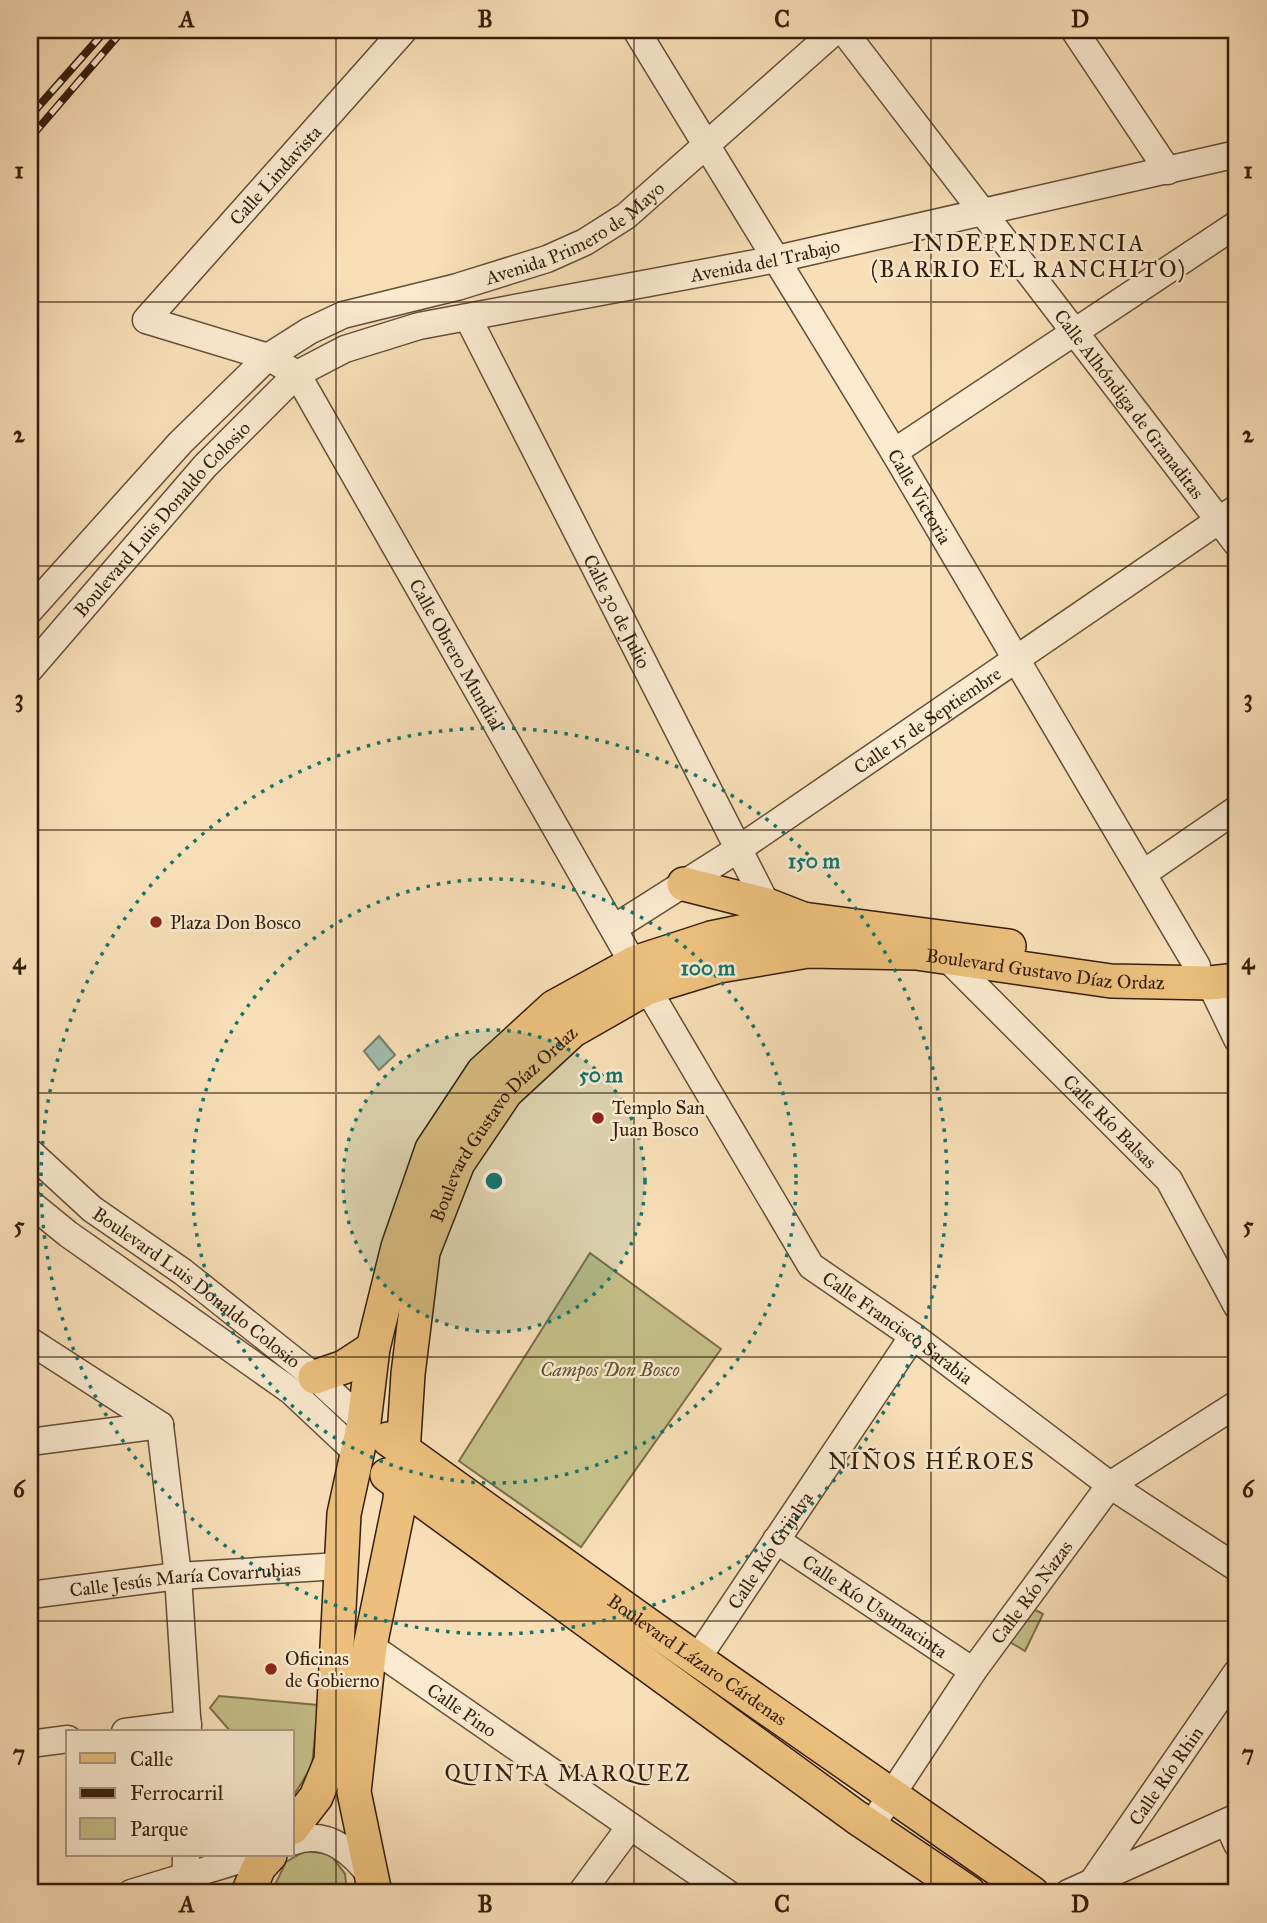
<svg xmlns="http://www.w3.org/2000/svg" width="1267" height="1923" viewBox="0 0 1267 1923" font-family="'IM FELL Great Primer',serif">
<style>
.green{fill:#c5c089;stroke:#7c6f4a;stroke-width:2}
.water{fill:#9ebdab;stroke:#747d6b;stroke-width:2}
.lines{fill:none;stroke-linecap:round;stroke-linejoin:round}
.minor-casing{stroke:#654e36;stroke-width:29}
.major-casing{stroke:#341e0b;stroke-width:36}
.minor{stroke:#faead0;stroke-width:26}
.major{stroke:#ecc07c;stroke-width:33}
.rail-casing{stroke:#341e0b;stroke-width:8}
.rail{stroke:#faead0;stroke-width:5;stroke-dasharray:16;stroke-linecap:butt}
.grid{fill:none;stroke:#341e0b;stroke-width:2;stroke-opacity:0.55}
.ring{fill:none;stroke:#0f766e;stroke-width:3.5;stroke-dasharray:3.5 7}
.poi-dot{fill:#8f2418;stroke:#faead0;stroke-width:2.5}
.labels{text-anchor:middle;stroke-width:5;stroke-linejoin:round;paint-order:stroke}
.street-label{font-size:19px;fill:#341e0b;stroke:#faead0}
.poi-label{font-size:19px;fill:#341e0b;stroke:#faead0;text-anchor:start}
.park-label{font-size:19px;font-style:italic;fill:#604f31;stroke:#faead0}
.quarter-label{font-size:23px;letter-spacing:2px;fill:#341e0b;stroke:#faead0}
.centre{fill:#0f766e;stroke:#faead0;stroke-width:3.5}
.ring-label{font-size:21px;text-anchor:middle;font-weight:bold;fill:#0f766e;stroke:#faead0;stroke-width:5;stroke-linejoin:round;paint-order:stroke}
.neatline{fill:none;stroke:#341e0b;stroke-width:2.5}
.grid-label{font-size:23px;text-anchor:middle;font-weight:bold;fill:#341e0b}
</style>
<rect width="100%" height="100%" fill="#f8dfb7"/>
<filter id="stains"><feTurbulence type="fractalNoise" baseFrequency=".00286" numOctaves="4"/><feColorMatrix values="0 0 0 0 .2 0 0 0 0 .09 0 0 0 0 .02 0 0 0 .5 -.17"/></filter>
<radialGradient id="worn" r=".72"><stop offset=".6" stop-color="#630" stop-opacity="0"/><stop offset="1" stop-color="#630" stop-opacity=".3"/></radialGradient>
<path class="green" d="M 590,1253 L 721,1349 L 581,1547 L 459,1461 Z
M 1026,1605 L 1043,1614 L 1025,1651 L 1008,1641 Z
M 219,1696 L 318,1705 L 312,1766 L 292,1798 L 292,1732 L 231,1732 L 210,1708 Z
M 305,1851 L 330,1854 L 345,1874 L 347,1893 L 271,1893 L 286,1862 Z"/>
<path class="water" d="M 379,1036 L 395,1055 L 379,1070 L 364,1051 Z"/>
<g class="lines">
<defs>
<g id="minor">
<path id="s1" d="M 404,30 L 146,320 L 268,357 L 297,374 L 647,988 L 811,1266 L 913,1336 L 1110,1485 L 1237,1568"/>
<path id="s2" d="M 636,30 L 894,452 L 1197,966"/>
<path id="s3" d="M 843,30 L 1237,544"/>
<path d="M 1074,30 L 1168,171"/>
<path id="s4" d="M 468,318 L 767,905"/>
<path d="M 894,452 L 1237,224"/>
<path id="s5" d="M 30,610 L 180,443 L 268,357 L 309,331 L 343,315 L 457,287 L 547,259 L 585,242 L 626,216 L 836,30"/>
<path id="s6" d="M 30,669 L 205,466 L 297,374 L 345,349 L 419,326 L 777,259 L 1237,154"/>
<path d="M 1144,873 L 1237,809"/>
<path id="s7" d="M 614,928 L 740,848 L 1237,508"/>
<path id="s8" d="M 949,960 L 1169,1180 L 1237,1306"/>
<path d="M 1210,983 L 1237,1039"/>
<path id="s9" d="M 30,1152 L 92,1209 L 183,1272 L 315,1377 L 364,1422"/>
<path d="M 30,1203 L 68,1234 L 291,1391 L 357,1453"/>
<path d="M 30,1341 L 160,1425"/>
<path d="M 160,1425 L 178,1576 L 188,1732"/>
<path d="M 30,1442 L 160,1425"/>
<path id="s10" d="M 776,1540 L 973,1671"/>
<path id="s11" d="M 30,1595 L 178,1576 L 339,1566"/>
<path id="s12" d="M 370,1646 L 727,1893"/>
<path id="s13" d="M 697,1659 L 913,1336"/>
<path d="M 125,1732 L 188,1724"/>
<path d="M 30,1744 L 68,1739"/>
<path d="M 1227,1822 L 1237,1844"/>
<path id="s14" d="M 871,1826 L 973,1671 L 1110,1485 L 1237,1404"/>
<path d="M 292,1842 C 327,1828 354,1853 373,1879"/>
<path id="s15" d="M 1093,1881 L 1237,1672"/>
<path d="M 131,1893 L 256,1855"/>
<path d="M 185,1893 L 186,1855"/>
<path d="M 581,1893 L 629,1828"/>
<path d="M 1068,1893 L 1237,1817"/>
</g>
<g id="major">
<path d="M 684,884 L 767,905 L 803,919"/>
<path d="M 315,1377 L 344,1367 L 373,1348"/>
<path id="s16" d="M 388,1439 L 655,1630 L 1032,1893"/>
<path d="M 387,1475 L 856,1817 L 969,1893"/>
<path d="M 292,1828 L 316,1797 L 331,1761 L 344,1514 L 364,1422 L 373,1348 L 398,1247 L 432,1149 L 483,1072 L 554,1007 L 634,963 L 711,938 L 803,919 L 1009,946"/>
<path d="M 248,1893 L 259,1867 L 270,1855"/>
<path id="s17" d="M 375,1893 L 354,1792 L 370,1646 L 400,1500 L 408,1374 L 423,1252 L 458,1163 L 506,1092 L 572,1031 L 647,988 L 719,966 L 808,951 L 916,953 L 1111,981 L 1210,983 L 1237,980"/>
</g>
</defs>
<use href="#minor" class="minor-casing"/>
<use href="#major" class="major-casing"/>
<use href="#minor" class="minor"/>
<use href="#major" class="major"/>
<defs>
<path id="rail" d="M 30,116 L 106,30
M 30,138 L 123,30"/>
</defs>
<use href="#rail" class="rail-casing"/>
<use href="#rail" class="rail"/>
</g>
<path class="grid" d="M 336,30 L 336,1893M 634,30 L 634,1893M 931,30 L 931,1893M 30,302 L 1237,302M 30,566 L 1237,566M 30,830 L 1237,830M 30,1093 L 1237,1093M 30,1357 L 1237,1357M 30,1621 L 1237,1621"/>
<circle cx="494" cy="1181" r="151" fill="#0f766e" fill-opacity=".12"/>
<g class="ring">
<circle cx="494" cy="1181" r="151"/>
<circle cx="494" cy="1181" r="302"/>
<circle cx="494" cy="1181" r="453"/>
</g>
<g class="poi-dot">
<circle cx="156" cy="922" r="7"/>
<circle cx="598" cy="1118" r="7"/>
<circle cx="271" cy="1669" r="7"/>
</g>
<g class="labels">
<g class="street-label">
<text transform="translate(275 175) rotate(-48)" y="7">Calle Lindavista</text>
<text dy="7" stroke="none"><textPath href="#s5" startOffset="682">Avenida Primero de Mayo</textPath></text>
<text dy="7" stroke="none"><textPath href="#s6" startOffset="882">Avenida del Trabajo</textPath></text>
<text dy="7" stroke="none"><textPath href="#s3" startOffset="471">Calle Alhóndiga de Granaditas</textPath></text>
<text dy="7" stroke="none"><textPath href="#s2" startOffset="546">Calle Victoria</textPath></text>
<text dy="7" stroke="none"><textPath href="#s6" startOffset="200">Boulevard Luis Donaldo Colosio</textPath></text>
<text dy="7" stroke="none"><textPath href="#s4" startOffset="329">Calle 30 de Julio</textPath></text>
<text dy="7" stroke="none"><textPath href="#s1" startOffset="872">Calle Obrero Mundial</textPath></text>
<text dy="7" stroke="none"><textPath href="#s7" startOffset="376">Calle 15 de Septiembre</textPath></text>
<text dy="7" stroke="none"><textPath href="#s17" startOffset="1410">Boulevard Gustavo Díaz Ordaz</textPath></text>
<text dy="7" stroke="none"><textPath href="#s8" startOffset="228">Calle Río Balsas</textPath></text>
<text dy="7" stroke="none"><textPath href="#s17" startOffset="802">Boulevard Gustavo Díaz Ordaz</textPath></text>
<text dy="7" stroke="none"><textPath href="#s9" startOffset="215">Boulevard Luis Donaldo Colosio</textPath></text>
<text dy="7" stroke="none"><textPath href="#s1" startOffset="1685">Calle Francisco Sarabia</textPath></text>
<text dy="7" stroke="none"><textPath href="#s13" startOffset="131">Calle Río Grijalva</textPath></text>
<text dy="7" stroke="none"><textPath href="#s11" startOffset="156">Calle Jesús María Covarrubias</textPath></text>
<text dy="7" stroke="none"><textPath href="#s14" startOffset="284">Calle Río Nazas</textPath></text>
<text dy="7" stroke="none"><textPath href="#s10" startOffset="119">Calle Río Usumacinta</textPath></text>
<text dy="7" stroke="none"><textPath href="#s16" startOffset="380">Boulevard Lázaro Cárdenas</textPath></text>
<text dy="7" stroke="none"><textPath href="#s12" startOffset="112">Calle Pino</textPath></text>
<text dy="7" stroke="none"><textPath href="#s15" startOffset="128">Calle Río Rhin</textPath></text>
</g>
<g class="poi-label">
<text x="170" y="929">Plaza Don Bosco</text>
<text x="612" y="1114">Templo San<tspan x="612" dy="22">Juan Bosco</tspan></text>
<text x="285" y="1665">Oficinas<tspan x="285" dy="22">de Gobierno</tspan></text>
</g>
<g class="park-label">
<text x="610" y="1376">Campos Don Bosco</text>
</g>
<g class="quarter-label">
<text x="1029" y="251">INDEPENDENCIA<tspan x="1029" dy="26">(BARRIO EL RANCHITO)</tspan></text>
<text x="932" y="1469">NIÑOS HÉROES</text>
<text x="568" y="1781">QUINTA MARQUEZ</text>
</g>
</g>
<circle cx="494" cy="1181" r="10" class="centre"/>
<g class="ring-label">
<text x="814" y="868">150 m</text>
<text x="708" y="975">100 m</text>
<text x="601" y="1082">50 m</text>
</g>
<rect width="1267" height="1923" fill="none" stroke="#f8dfb7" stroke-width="77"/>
<rect x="66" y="1730" width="228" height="126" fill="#faead0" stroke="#ab9881" stroke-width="2"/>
<rect x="80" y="1753" width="35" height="10" fill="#ecc07c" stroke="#ab9881" stroke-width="2"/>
<text x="130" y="1766" font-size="21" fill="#341e0b">Calle</text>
<rect x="80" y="1788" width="35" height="10" fill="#341e0b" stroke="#ab9881" stroke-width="2"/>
<text x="130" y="1800" font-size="21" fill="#341e0b">Ferrocarril</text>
<rect x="80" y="1818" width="35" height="21" fill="#c5c089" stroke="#ab9881" stroke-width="2"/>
<text x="130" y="1836" font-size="21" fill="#341e0b">Parque</text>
<rect x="38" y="38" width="1190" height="1846" class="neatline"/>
<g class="grid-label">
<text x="187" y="27">A</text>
<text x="485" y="27">B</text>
<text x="782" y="27">C</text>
<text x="1080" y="27">D</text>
<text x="19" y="178">1</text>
<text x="1248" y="178">1</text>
<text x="19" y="442">2</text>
<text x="1248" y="442">2</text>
<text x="19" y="706">3</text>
<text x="1248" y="706">3</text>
<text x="19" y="969">4</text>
<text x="1248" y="969">4</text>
<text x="19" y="1233">5</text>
<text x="1248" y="1233">5</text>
<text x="19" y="1497">6</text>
<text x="1248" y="1497">6</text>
<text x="19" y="1761">7</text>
<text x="1248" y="1761">7</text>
<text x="187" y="1912">A</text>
<text x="485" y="1912">B</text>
<text x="782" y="1912">C</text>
<text x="1080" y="1912">D</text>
</g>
<rect width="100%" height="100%" filter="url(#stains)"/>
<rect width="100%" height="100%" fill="url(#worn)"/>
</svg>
